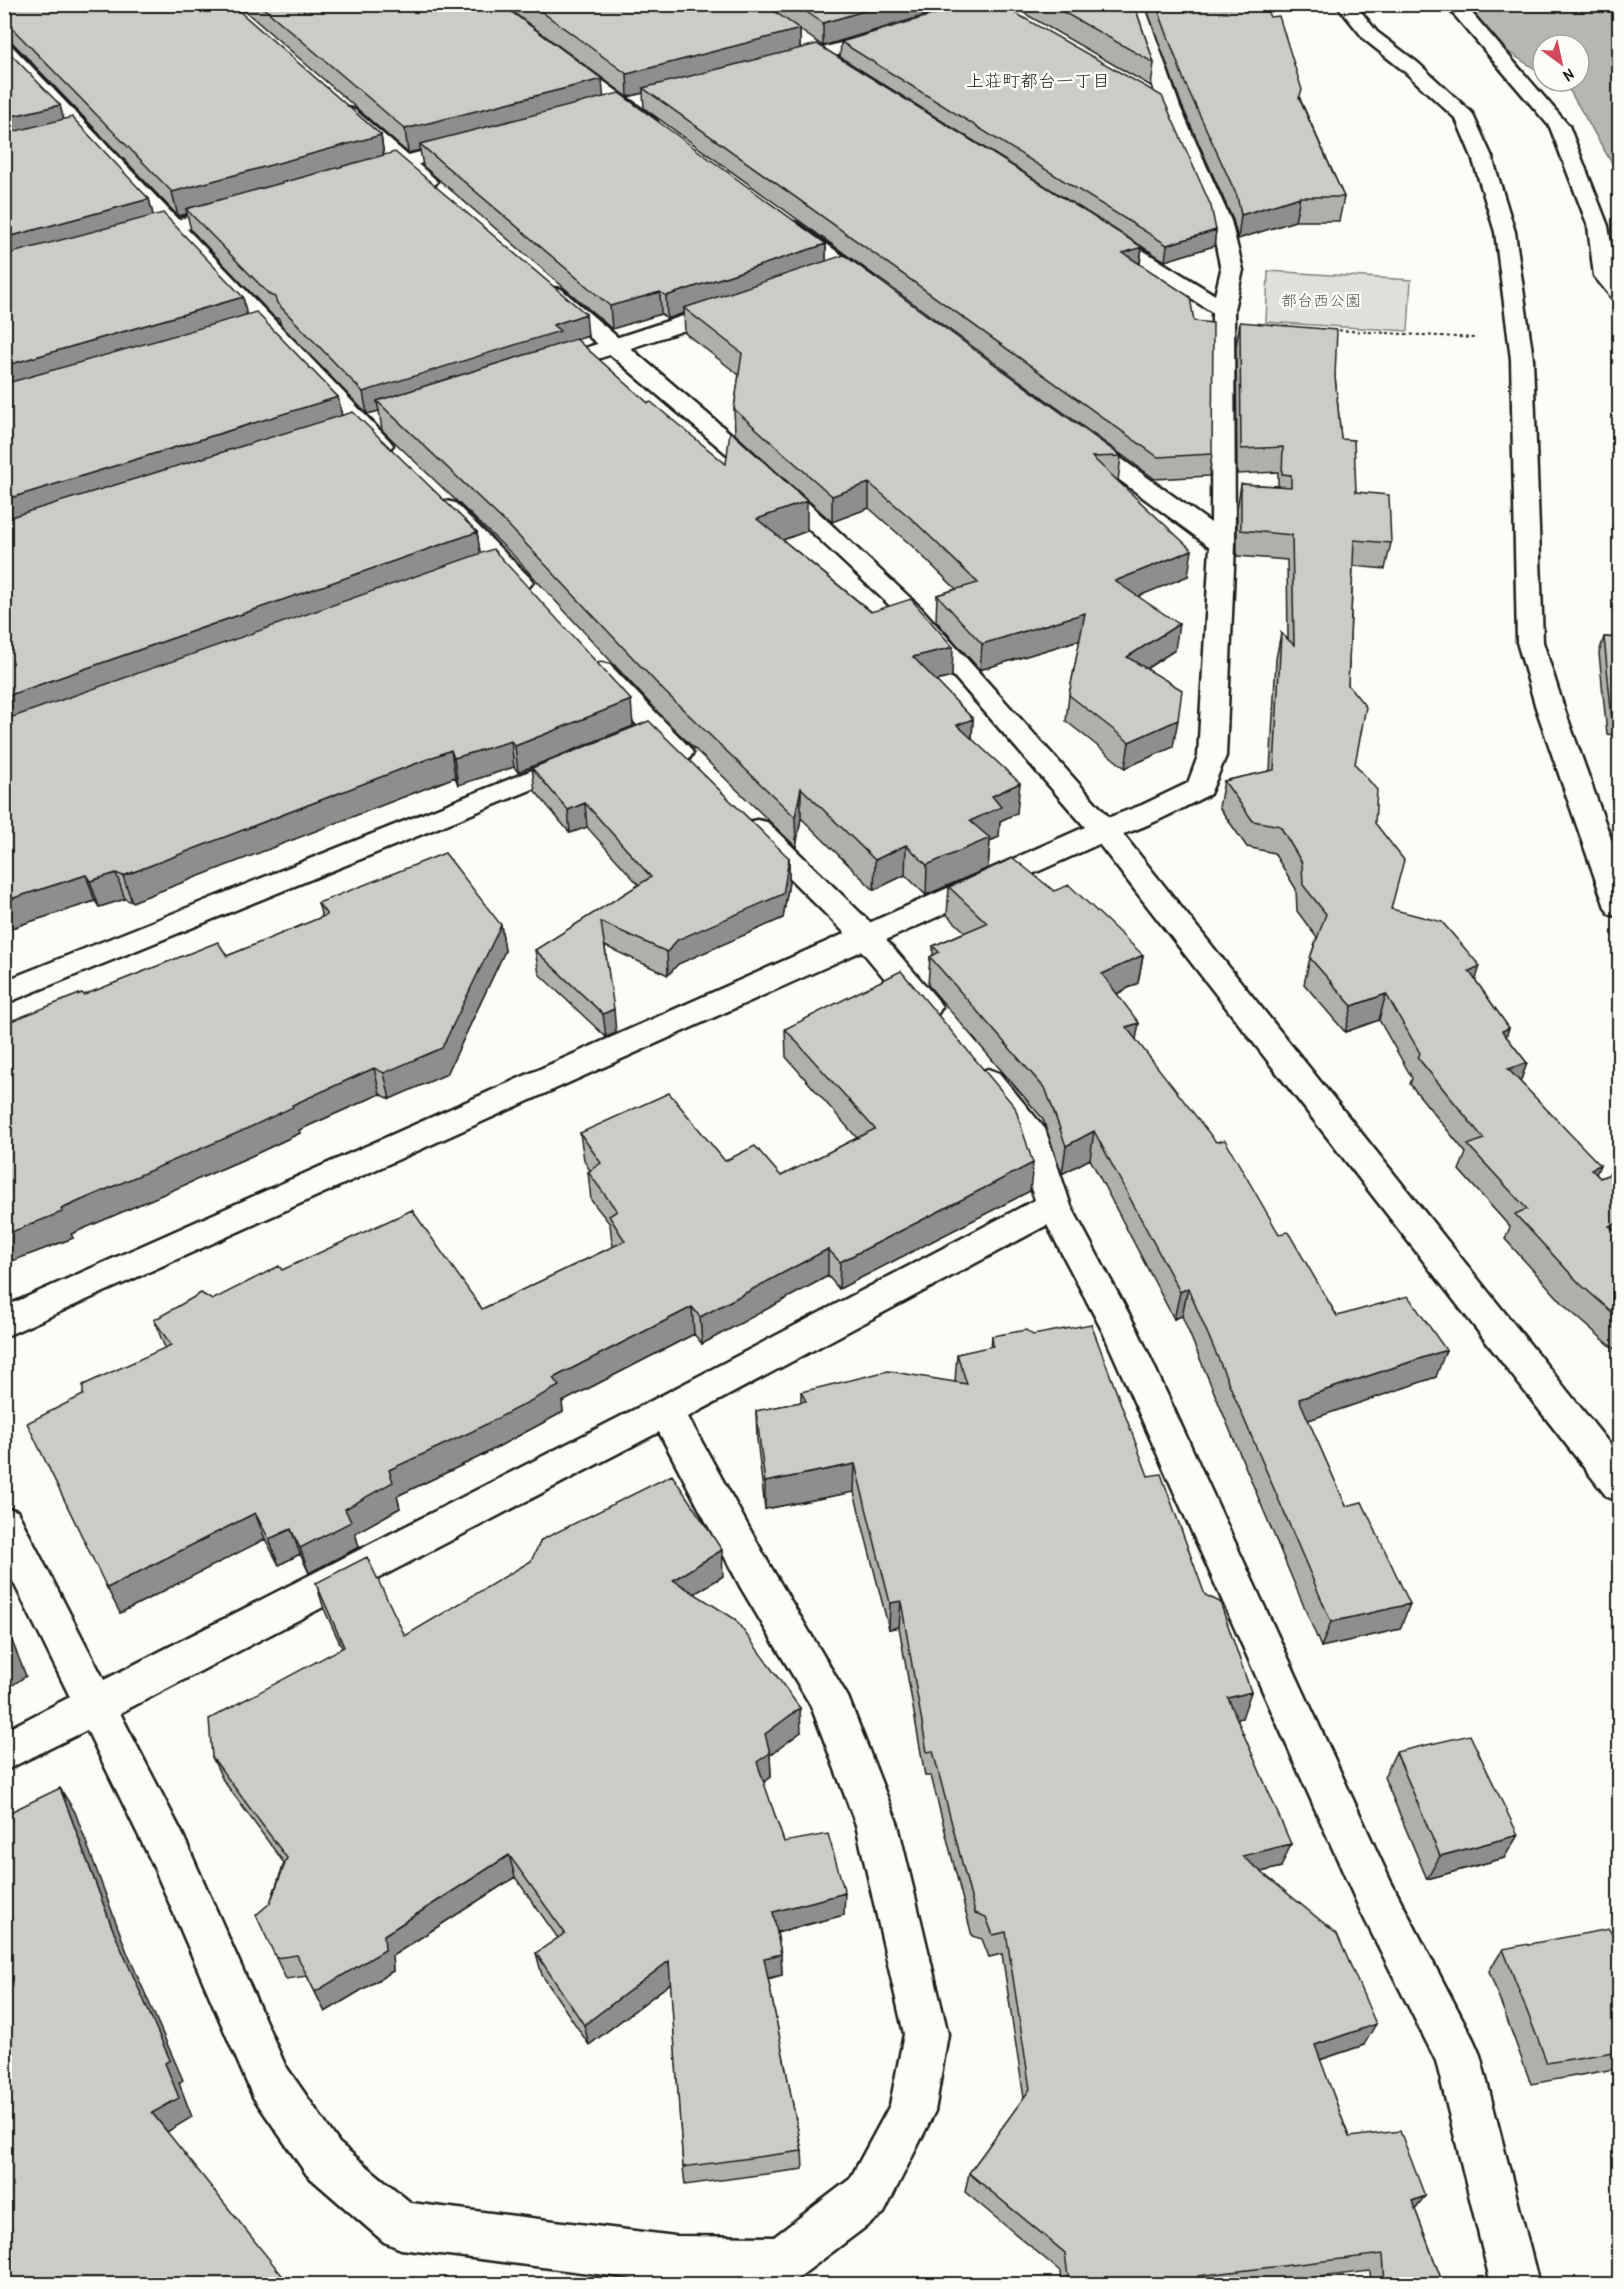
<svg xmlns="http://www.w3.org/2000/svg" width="1624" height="2289" viewBox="0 0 1624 2289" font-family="'Patrick Hand','Klee One',sans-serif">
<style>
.green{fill:#e0dfdb;stroke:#7e7e7c;stroke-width:1.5}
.water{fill:#b7b6b2;stroke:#797876;stroke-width:1.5}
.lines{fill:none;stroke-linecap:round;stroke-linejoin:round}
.minor-casing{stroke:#1c1c1c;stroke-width:5}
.tertiary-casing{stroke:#1c1c1c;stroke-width:5}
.path{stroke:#1c1c1c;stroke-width:2;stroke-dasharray:3 3;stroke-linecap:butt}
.minor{fill:#fdfcf7;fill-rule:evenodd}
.tertiary{fill:#fdfcf7;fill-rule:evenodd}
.wall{fill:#afafac;stroke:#1c1c1c;stroke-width:1.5}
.shaded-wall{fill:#8f8e8c;stroke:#1c1c1c;stroke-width:1.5}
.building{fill:#cccbc8;stroke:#1c1c1c;stroke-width:1.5}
.labels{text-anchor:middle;stroke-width:5;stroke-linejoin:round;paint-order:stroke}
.far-park-label{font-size:16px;fill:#575655;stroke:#fdfcf7}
.far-neighbourhood-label{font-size:18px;fill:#1c1c1c;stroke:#fdfcf7}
</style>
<rect width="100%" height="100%" fill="#fdfcf7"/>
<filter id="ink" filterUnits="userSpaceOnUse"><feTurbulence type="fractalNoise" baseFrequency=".0167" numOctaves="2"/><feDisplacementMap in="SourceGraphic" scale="12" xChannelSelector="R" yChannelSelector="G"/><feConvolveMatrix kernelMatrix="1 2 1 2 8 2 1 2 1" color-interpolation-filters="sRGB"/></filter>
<g filter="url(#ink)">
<path class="green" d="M 1268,271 L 1411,280 L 1408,331 L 1266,322 Z"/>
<path class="water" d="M 1443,5 L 1619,5 L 1619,187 L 1613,165 L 1570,91 L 1554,81 L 1579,81 L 1579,45 L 1543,45 L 1543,74 L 1482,35 Z"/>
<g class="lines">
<defs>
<path id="minor" d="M 1126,4 L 1144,4 L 1180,107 L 1231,221 L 1243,270 L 1234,309 L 1235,544 L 1226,756 L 1210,794 C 1184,807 1120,844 1094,837 L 1090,830 L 1094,823 L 1142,805 L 1188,783 L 1198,756 L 1210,547 L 1075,447 L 1071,442 L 1075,437 L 1083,435 L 1091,437 L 1211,523 L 1212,312 L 1096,238 L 1093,234 L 1096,230 L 1103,228 L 1110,230 L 1215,295 L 1221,270 L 1211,221 L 1160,107 Z
M 1336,4 L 1355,4 L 1377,32 L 1418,63 L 1472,113 L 1492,157 L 1515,232 L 1533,359 L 1543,642 L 1564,708 L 1620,864 L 1620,917 L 1609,914 L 1605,907 L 1536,708 L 1517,642 L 1511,359 L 1495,232 L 1472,157 L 1456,119 L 1404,71 L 1365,40 Z
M 1445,4 L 1464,4 L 1569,126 L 1608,226 L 1616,275 L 1620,279 L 1620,299 L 1612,298 L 1594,276 L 1588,226 L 1550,127 Z
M 884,31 L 890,32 L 893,36 L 890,40 L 786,70 L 779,68 L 777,64 L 779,60 Z
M 4,43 L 10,44 L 389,440 L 393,445 L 389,450 L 381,452 L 373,450 L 4,59 Z
M 567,58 L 574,60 L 654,118 L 657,122 L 654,126 L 640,126 L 560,68 L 558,64 L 560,60 Z
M 466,140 L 473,142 L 476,146 L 473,150 L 404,168 L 397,166 L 394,162 L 397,158 Z
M 790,221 L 797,223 L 877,280 L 880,285 L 877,290 L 869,291 L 861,290 L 783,231 L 780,227 L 783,223 Z
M 726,302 L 734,304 L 737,309 L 734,314 L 558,372 L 550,374 L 542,372 L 539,367 L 542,362 Z
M 446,501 L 455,503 L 529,577 L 533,582 L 529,587 L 520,590 L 511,587 L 437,513 L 434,508 L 437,503 Z
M 601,663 L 610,665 L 689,747 L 693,753 L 689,759 L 679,762 L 669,759 L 592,677 L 588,671 L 592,665 Z
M 575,753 L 585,756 L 589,762 L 585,768 L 4,1004 L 4,981 Z
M 757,820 L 767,822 L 878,930 L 937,999 L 942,1007 L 937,1015 L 926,1018 L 915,1015 L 856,944 L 747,836 L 743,829 L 747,822 Z
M 988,1069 L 999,1073 L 1045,1129 L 1071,1206 L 1138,1331 L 1390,1880 L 1473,2039 L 1480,2055 L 1539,2284 L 1491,2284 L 1436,2061 L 1360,1910 L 1103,1332 L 1047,1225 L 688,1417 L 769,1564 L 848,1697 L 898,1825 L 948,2034 L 935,2111 L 884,2213 L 798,2278 L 782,2284 L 675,2284 L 401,2249 L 384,2242 L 307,2175 L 253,2097 L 152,1863 L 87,1730 L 4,1771 L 4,1731 L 70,1697 L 4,1563 L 4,1507 L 17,1511 L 104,1680 L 653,1400 L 1035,1200 L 1014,1134 L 972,1081 L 977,1073 ZM 659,1432 L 741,1588 L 811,1706 L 856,1825 L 904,2034 L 890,2105 L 850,2179 L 774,2237 L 675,2236 L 411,2203 L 339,2143 L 285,2065 L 182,1833 L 120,1713 Z"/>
<path id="tertiary" d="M 348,108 L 355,110 L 434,178 L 437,182 L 434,186 L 420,186 L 341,118 L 338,114 L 341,110 Z
M 234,204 L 241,206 L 244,210 L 241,214 L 133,244 L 126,242 L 123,238 L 126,234 Z
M 553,288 L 561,289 L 764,462 L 921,608 L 1114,823 L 1620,1457 L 1620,1502 L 1607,1497 L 1099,844 L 4,1337 L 4,1307 L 1085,827 L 903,618 L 748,472 L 545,299 L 542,294 L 545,289 Z"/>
</defs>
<use href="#minor" class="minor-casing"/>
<use href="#tertiary" class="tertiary-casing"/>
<path class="path" d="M 1333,330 L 1475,338"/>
<use href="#minor" class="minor"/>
<use href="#tertiary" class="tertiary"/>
</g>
<path class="wall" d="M 4,4 L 381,135 L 384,155 L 588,336 L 577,340 L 648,403 L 807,531 L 783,540 L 952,677 L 936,681 L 973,719 L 972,739 L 1017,813 L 1000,821 L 999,837 L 990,841 L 988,868 L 926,895 L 905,875 L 874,890 L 801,818 L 796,847 L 667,722 L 513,555 L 382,430 L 379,411 L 367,414 L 281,325 L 279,319 L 274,317 L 191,230 L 187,214 L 178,216 L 12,42 L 4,42 Z
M 237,4 L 501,4 L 604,97 L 826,244 L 826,261 L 1121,456 L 1118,481 L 1188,576 L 1138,596 L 1175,650 L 1146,669 L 1173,747 L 1125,768 L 1066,721 L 1069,695 L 1080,640 L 980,670 L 936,621 L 937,595 L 956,589 L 912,546 L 869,508 L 832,522 L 735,434 L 734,409 L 739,375 L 685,333 L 684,313 L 667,319 L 661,314 L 612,329 L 423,166 L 420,150 L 408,153 Z
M 502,4 L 963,4 L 823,46 L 800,30 L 800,48 L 1142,247 L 1140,264 L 1212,454 L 1209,476 L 1155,479 L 644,108 L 643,93 L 628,97 Z
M 1008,4 L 1134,4 L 1154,63 L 1151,86 Z
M 1145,4 L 1264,4 L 1301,101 L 1344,197 L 1339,221 L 1295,221 L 1238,239 L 1233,220 L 1182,106 Z
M 841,42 L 1216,230 L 1214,246 L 1165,261 L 840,57 Z
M 4,47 L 64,119 L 149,199 L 153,215 L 243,297 L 246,315 L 338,397 L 342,416 L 477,532 L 480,553 L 633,726 L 518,772 L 514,767 L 458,785 L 455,777 L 132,902 L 125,899 L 99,907 L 95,901 L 23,924 L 4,931 Z
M 1240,322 L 1335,376 L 1341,439 L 1356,492 L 1391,543 L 1385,569 L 1353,566 L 1348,685 L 1355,764 L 1375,823 L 1391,909 L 1476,981 L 1509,1028 L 1506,1036 L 1527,1063 L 1520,1082 L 1596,1174 L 1600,1178 L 1620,1170 L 1620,1354 L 1568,1309 L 1505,1239 L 1510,1227 L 1459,1170 L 1466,1153 L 1410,1084 L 1412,1078 L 1379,1020 L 1345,1032 L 1304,984 L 1310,958 L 1317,938 L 1297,911 L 1296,889 L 1274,853 L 1247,847 L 1219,807 L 1224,781 L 1270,771 L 1276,659 L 1281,633 L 1288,640 L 1287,560 L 1237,556 L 1237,509 L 1241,484 L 1278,486 L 1278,472 L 1237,474 L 1236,346 Z
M 1604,637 L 1620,638 L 1620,736 L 1607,734 L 1599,653 Z
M 532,768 L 789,858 L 789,882 L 783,918 L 678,964 L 668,975 L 605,946 L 616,1033 L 606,1037 L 539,974 L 535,950 L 639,885 L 587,827 L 570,833 L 535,791 Z
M 949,887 L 1054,891 L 1143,955 L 1138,983 L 1117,994 L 1136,1040 L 1279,1234 L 1337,1316 L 1436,1377 L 1308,1420 L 1400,1629 L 1321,1647 L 1182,1316 L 1174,1319 L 1090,1159 L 1062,1174 L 1043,1119 L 928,985 L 930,957 L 933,955 L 933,946 L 965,932 L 947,915 Z
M 318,903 L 501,925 L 505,951 L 447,1074 L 390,1099 L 380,1094 L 299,1130 L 300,1133 L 249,1157 L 71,1234 L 73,1238 L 4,1264 L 4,1009 L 11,1021 L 84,995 L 227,956 L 322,917 Z
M 785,1029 L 1030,1191 L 839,1289 L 828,1276 L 702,1344 L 694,1334 L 562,1402 L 563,1412 L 479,1457 L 397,1496 L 400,1508 L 355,1533 L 359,1547 L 309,1573 L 300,1554 L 279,1565 L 265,1539 L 120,1613 L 83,1395 L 165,1348 L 154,1320 L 212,1300 L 282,1270 L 482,1309 L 614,1246 L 612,1243 L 610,1224 L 591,1200 L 588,1172 L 590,1171 L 584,1160 L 580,1133 L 725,1161 L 781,1176 L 857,1138 L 786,1057 Z
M 992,1336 L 1148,1476 L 1242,1718 L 1237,1719 L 1281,1867 L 1261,1872 L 1364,2045 L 1320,2060 L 1349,2137 L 1415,2209 L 1443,2284 L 1371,2284 L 1370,2271 L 1258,2284 L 1061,2284 L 1060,2271 L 965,2192 L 969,2173 L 1024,2098 L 1002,1954 L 989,1957 L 982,1939 L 972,1936 L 931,1776 L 925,1776 L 899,1627 L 889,1629 L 854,1492 L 765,1509 L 757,1439 L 756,1411 L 801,1402 L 801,1392 L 955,1382 L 957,1354 L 991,1347 Z
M 723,1576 L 694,1594 L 801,1732 L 770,1755 L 771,1777 L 763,1782 L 784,1842 L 844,1915 L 777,1933 L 781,1954 L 782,1975 L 768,1979 L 802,2151 L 803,2169 L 685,2185 L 683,2167 L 671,1983 L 589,2045 L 542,1975 L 536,1953 L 558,1938 L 515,1877 L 392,1956 L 393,1971 L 325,2012 L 307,1976 L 286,1979 L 276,1958 L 270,1903 L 284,1863 L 223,1780 L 212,1757 L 342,1648 L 324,1609 L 316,1583 L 405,1636 Z
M 1396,1752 L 1504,1858 L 1427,1879 L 1384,1777 Z
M 1503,1949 L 1620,1950 L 1620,2068 L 1531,2084 L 1489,1971 Z"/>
<path class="shaded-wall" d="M 888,4 L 963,4 L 823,46 L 823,23 Z
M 800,29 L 800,52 L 643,88 L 643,93 L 628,97 L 627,74 Z
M 602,79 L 604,102 L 420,144 L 420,150 L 408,153 L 405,129 Z
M 60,105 L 66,128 L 4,144 L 4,118 Z
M 381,135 L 384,159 L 186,209 L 187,214 L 178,216 L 172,192 Z
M 1300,197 L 1295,221 L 1238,239 L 1241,215 Z
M 149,199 L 155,223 L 4,265 L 4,238 Z
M 1216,230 L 1214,246 L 1165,261 L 1167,245 Z
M 826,244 L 826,266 L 684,308 L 684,313 L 667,319 L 666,296 Z
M 1142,247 L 1139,268 L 1123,253 Z
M 660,292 L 661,314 L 612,329 L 610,306 Z
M 243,297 L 248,322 L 4,394 L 4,366 Z
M 586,314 L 588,336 L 377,401 L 379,411 L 367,414 L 363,392 L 553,325 Z
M 338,397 L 343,422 L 4,528 L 4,500 Z
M 869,483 L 869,508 L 832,522 L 832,496 Z
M 807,501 L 807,531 L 758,549 L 757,519 Z
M 477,532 L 481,558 L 4,726 L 4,697 Z
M 1192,550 L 1188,576 L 1112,607 L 1115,581 Z
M 1085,613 L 1082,639 L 980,670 L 982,644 Z
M 1179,624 L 1175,650 L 1124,683 L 1127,657 Z
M 953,647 L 952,677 L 911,687 L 913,657 Z
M 631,700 L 633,726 L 518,772 L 515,746 Z
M 973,719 L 971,749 L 957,725 Z
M 1178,720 L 1173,747 L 1125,768 L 1129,742 Z
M 511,741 L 514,767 L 458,785 L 454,758 Z
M 451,750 L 455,777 L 132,902 L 123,876 Z
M 1020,783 L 1017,813 L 1000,821 L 999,837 L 990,841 L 988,868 L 926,895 L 927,865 L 992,796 Z
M 801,788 L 801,818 L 796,847 L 795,817 Z
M 585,803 L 587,827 L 570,833 L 568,810 Z
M 906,845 L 905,875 L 874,890 L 875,860 Z
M 789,858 L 789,882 L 783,918 L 678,964 L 668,975 L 667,952 L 677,940 Z
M 116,873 L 125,899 L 99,907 L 90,881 Z
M 86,875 L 95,901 L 23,924 L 4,931 L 4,901 Z
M 501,925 L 505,951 L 447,1074 L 390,1099 L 384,1073 Z
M 1143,955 L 1138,983 L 1098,1003 L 1102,974 Z
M 1480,966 L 1472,992 L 1469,971 Z
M 1386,994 L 1379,1020 L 1345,1032 L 1352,1006 Z
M 614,1009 L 616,1033 L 606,1037 L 603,1014 Z
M 1139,1023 L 1134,1051 L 1126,1027 Z
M 1509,1028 L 1500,1054 L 1502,1031 Z
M 1527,1063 L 1518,1088 L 1508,1069 Z
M 374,1068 L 380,1094 L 299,1130 L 300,1133 L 249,1157 L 71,1234 L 73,1238 L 4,1264 L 4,1235 L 292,1105 Z
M 1094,1131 L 1090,1159 L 1062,1174 L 1066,1146 Z
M 1033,1163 L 1030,1191 L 839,1289 L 840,1262 Z
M 1600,1165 L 1589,1191 L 1591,1169 Z
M 1620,1222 L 1620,1242 L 1609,1226 Z
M 828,1249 L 828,1276 L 702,1344 L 700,1317 Z
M 1188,1288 L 1182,1316 L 1174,1319 L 1180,1292 Z
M 692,1307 L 694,1334 L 562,1402 L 563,1412 L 479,1457 L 397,1496 L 400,1508 L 355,1533 L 359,1547 L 309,1573 L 300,1548 L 389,1470 L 553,1378 Z
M 1446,1350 L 1436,1377 L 1291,1426 L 1299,1399 Z
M 855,1464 L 854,1492 L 765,1509 L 765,1482 Z
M 255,1513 L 265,1539 L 120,1613 L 107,1588 Z
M 291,1529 L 300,1554 L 279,1565 L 269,1539 Z
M 722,1550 L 723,1576 L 675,1606 L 673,1580 Z
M 901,1601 L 899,1627 L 889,1629 L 890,1603 Z
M 1410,1604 L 1400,1629 L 1321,1647 L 1331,1622 Z
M 4,1621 L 26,1676 L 10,1687 L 13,1703 L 4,1711 Z
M 1251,1692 L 1242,1718 L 1220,1723 L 1228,1698 Z
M 800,1708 L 801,1732 L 770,1755 L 771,1777 L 758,1786 L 757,1762 L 765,1734 Z
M 60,1788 L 75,1812 L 127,1952 L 183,2080 L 179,2083 L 192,2117 L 167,2132 L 152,2113 L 113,1930 Z
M 1518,1835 L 1504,1858 L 1427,1879 L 1440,1856 Z
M 1291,1844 L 1281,1867 L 1233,1879 L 1242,1856 Z
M 509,1855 L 515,1877 L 392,1956 L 393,1971 L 325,2012 L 315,1992 L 384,1935 Z
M 845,1893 L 844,1915 L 773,1933 L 773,1912 Z
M 781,1954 L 782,1975 L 764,1979 L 764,1958 Z
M 669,1961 L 672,1982 L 589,2045 L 584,2025 Z
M 1376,2024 L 1364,2045 L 1304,2065 L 1315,2045 Z
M 1425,2196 L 1411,2214 L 1412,2201 Z"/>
<path class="building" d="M 4,4 L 231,4 L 381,135 L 172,192 L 4,20 Z
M 259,4 L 501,4 L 602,79 L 405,129 Z
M 531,4 L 763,4 L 800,29 L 627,74 Z
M 795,4 L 888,4 L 823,23 Z
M 969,4 L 999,4 L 1162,96 L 1211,206 L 1216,230 L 1167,245 L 841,42 Z
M 1049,4 L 1134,4 L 1154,63 Z
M 1156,4 L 1264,4 L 1270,17 L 1279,16 L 1302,90 L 1299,98 L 1344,197 L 1300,197 L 1241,215 L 1237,196 L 1185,83 Z
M 817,44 L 1142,247 L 1123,253 L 1190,297 L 1194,321 L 1213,323 L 1212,454 L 1158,457 L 643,88 Z
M 4,47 L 60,105 L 4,118 Z
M 619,93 L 826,244 L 666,296 L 660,292 L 610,306 L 420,144 Z
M 72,117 L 149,199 L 4,238 L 4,134 Z
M 395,152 L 586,314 L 553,325 L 560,331 L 363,392 L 277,303 L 275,297 L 270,295 L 186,209 Z
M 163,213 L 243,297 L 4,366 L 4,255 Z
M 844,255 L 1121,456 L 1092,457 L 1192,550 L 1115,581 L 1179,624 L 1127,657 L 1182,690 L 1178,720 L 1129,742 L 1069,695 L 1085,613 L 982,644 L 937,595 L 978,583 L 913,520 L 869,483 L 832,496 L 734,409 L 742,353 L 684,308 Z
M 256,312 L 338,397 L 4,500 L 4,384 Z
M 1240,322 L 1337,330 L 1335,376 L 1341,439 L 1354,440 L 1356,492 L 1389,495 L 1391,543 L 1354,540 L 1348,685 L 1366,707 L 1355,764 L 1377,790 L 1375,823 L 1404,860 L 1391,909 L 1442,922 L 1480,966 L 1469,971 L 1509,1028 L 1502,1031 L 1527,1063 L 1508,1069 L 1600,1165 L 1591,1169 L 1600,1178 L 1620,1170 L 1620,1222 L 1609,1226 L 1620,1235 L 1620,1319 L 1580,1284 L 1515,1214 L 1527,1209 L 1468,1145 L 1484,1139 L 1418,1058 L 1420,1053 L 1386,994 L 1352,1006 L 1310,958 L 1326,914 L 1303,885 L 1302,863 L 1280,826 L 1253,821 L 1224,781 L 1274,770 L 1281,633 L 1294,645 L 1292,535 L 1241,530 L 1241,484 L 1291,487 L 1291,475 L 1282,474 L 1283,447 L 1241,449 Z
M 576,339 L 648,403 L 651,402 L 726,464 L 730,431 L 807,501 L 757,519 L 871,612 L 911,599 L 953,647 L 913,657 L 973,719 L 957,725 L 1020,783 L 992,796 L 1001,807 L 970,821 L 990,838 L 927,865 L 906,845 L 875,860 L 801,788 L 795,817 L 665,692 L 509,526 L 377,401 Z
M 353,412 L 477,532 L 4,697 L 4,519 Z
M 493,549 L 631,700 L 515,746 L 511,741 L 454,758 L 451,750 L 123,876 L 116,873 L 90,881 L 86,875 L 4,901 L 4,720 Z
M 1604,637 L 1620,638 L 1620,720 L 1612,719 Z
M 649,721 L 789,858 L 783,894 L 677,940 L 667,952 L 601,922 L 614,1009 L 603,1014 L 535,950 L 651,877 L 585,803 L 568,810 L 532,768 Z
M 445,853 L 501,925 L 442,1048 L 384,1073 L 374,1068 L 292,1105 L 293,1107 L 242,1131 L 61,1209 L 62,1212 L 4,1235 L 4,1009 L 11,1021 L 82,993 L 84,995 L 218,942 L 227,956 L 327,915 L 318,903 Z
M 1013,858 L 1054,891 L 1069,885 L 1143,955 L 1102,974 L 1139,1023 L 1126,1027 L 1216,1142 L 1225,1140 L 1279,1234 L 1288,1232 L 1337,1316 L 1408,1296 L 1446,1350 L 1299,1399 L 1346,1506 L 1362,1502 L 1410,1604 L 1331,1622 L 1188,1288 L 1180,1292 L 1094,1131 L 1066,1146 L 1046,1090 L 930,957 L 939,952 L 933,946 L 987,923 L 949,887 Z
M 901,971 L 1015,1107 L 1033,1163 L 840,1262 L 828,1249 L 700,1317 L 692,1307 L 553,1378 L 559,1386 L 473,1431 L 389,1470 L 393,1482 L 345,1509 L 351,1522 L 300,1548 L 291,1529 L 269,1539 L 255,1513 L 107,1588 L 27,1423 L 83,1395 L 83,1385 L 171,1345 L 154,1320 L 201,1293 L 212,1300 L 279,1266 L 282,1270 L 412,1210 L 482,1309 L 625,1241 L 609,1216 L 617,1211 L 588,1172 L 601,1163 L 580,1133 L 669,1093 L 725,1161 L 755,1146 L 781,1176 L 875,1129 L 785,1029 Z
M 1091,1324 L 1148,1476 L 1161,1474 L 1205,1595 L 1220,1602 L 1251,1692 L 1228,1698 L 1291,1844 L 1242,1856 L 1337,1934 L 1376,2024 L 1315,2045 L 1349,2137 L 1400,2131 L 1425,2196 L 1412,2201 L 1443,2284 L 1385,2284 L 1383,2254 L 1198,2276 L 1199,2284 L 1069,2284 L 1065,2253 L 969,2173 L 1030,2089 L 1006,1932 L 993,1935 L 986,1917 L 975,1913 L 933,1751 L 927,1752 L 901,1601 L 890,1603 L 855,1464 L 765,1482 L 756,1411 L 806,1401 L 801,1392 L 888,1371 L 967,1384 L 957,1354 L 993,1346 L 992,1336 L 1026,1330 L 1033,1335 Z
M 672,1475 L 722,1550 L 673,1580 L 735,1619 L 800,1708 L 765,1734 L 770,1753 L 757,1762 L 784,1842 L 828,1834 L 845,1893 L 773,1912 L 781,1954 L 764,1958 L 802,2151 L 683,2167 L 669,1961 L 584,2025 L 536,1953 L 565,1933 L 509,1855 L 384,1935 L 385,1950 L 315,1992 L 297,1955 L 276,1958 L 256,1915 L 270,1903 L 287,1858 L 212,1757 L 209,1719 L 344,1647 L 316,1583 L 367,1557 L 405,1636 L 531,1561 L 541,1540 Z
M 4,1633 L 11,1650 L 4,1654 Z
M 1470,1735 L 1518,1835 L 1440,1856 L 1396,1752 Z
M 60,1788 L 113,1930 L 170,2060 L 165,2063 L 179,2098 L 152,2113 L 289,2284 L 4,2284 L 4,1815 Z
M 1609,1929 L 1620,1950 L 1620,2051 L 1547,2063 L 1503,1949 Z"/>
</g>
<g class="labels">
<g class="far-park-label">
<text x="1321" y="306">都台西公園</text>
</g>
<g class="far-neighbourhood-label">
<text x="1038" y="87">上荘町都台一丁目</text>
</g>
</g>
<rect width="1624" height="2289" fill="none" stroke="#fdfcf7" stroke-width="24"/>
<rect x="12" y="12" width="1600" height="2265" fill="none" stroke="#1c1c1c" stroke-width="2" filter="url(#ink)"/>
<g transform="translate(1561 63) rotate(147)"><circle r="28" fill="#fdfcf7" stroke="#a3a29f" stroke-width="1.5"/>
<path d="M0-4.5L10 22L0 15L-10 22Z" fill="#d1495b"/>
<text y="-9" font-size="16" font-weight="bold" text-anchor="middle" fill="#1c1c1c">N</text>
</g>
</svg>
